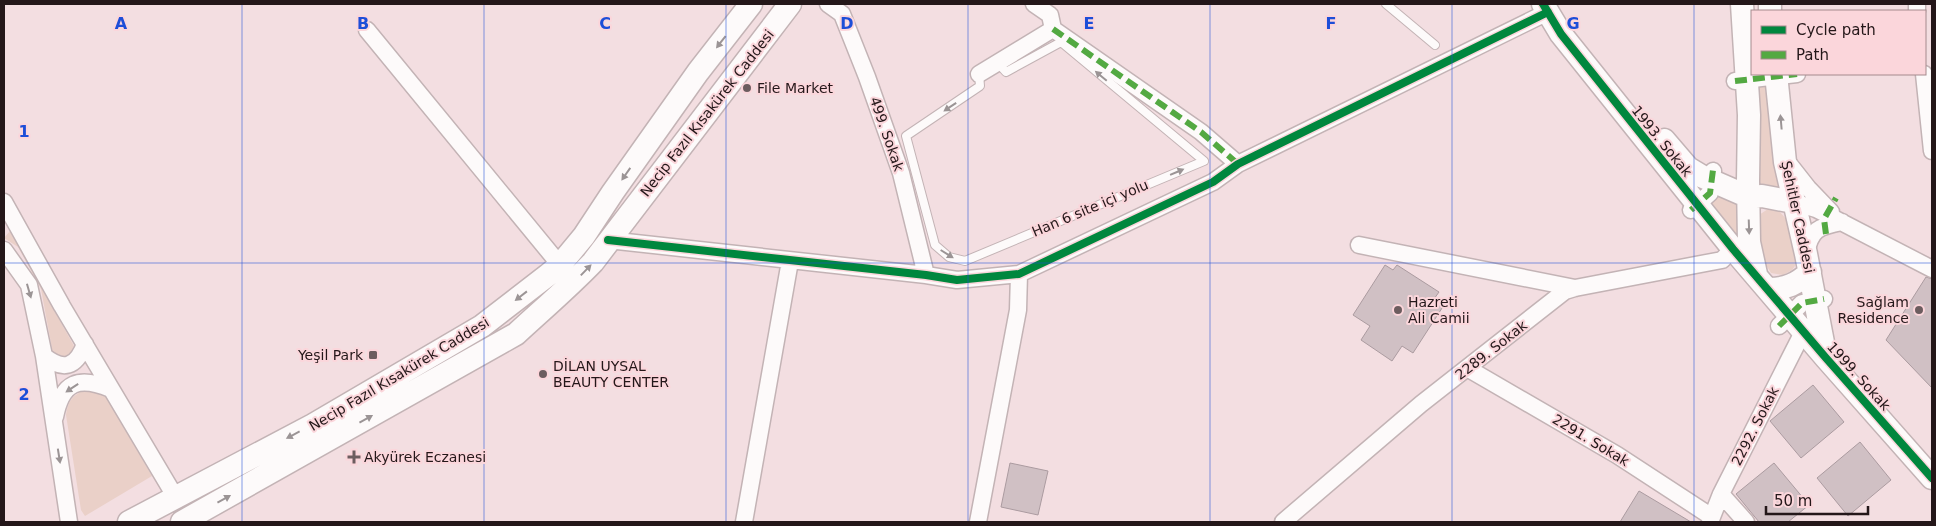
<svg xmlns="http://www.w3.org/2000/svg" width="1936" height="526" viewBox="0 0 1936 526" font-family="'DejaVu Sans',sans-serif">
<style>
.green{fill:#ead0c8}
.building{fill:#d0c0c4;stroke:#ab9ba0}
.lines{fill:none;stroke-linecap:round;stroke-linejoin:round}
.lane-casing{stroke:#c3b3b5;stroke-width:10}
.street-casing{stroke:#c3b3b5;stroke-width:19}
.secondary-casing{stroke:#c3b3b5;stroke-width:25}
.lane{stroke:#fdfafa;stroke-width:8}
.street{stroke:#fdfafa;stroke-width:16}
.secondary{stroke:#fdfafa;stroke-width:22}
.quiet{stroke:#53a942;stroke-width:6;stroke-dasharray:12 6;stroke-linecap:butt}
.cycleway-casing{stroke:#fbd6db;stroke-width:11}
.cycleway{stroke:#00873e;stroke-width:8}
.oneway{fill:#9b9495}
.grid{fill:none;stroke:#1d4ed8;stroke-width:1;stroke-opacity:0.55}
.poi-dot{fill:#6c5d5f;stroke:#fbd6db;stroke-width:2}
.labels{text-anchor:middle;stroke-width:4;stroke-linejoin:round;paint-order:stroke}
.poi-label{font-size:14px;fill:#241719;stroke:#fbd6db;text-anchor:start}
.street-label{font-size:14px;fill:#241719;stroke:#fbd6db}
.grid-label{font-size:16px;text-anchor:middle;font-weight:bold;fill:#1d4ed8;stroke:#fbd6db;stroke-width:4;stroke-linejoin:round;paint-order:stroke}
</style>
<rect width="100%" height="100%" fill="#f3dee1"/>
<path class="green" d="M 1756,74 L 1763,74 L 1773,140 L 1783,193 L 1756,189 Z
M 1683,173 L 1736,201 L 1739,205 L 1742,249 Z
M 1768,209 L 1777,209 L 1788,221 L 1796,259 L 1795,266 L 1792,270 L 1783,275 L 1771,273 L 1763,260 L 1757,218 L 1759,215 Z
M 10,231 L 74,346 C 72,354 70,356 62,359 L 53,354 L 41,289 L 18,247 L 4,238 Z
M 84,390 L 96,391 L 105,395 L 152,476 L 85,516 L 81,510 L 66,415 C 68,401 72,396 84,390 Z"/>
<path class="building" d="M 1385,265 L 1393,270 L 1397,265 L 1439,292 L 1434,299 L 1444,305 L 1413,353 L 1402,346 L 1392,361 L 1361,340 L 1370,326 L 1353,315 Z
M 1926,277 L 1932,279 L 1932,388 L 1886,340 Z
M 1813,385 L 1844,422 L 1801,458 L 1770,421 Z
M 1860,442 L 1891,480 L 1848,516 L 1817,478 Z
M 1010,463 L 1048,471 L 1038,515 L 1001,507 Z
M 1774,463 L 1809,505 L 1788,522 L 1759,522 L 1736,494 Z
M 1639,491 L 1691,522 L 1620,522 Z"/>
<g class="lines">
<defs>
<path id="lane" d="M 1386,4 L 1435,45
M 979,74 L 980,86 L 906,136 L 935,245 L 949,257 L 965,261 L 1204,161 L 1061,42 L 1006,72 L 998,63"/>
<path id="street" d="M 828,4 L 842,14 L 867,77 L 901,173 L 926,275
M 1917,4 L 1917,11
M 1053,29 L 1201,132 L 1238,164
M 367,30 L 560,265
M 979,74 L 1053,29 L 1050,15 L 1034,4
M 1924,74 L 1932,151
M 1735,81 L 1797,74
M 1786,160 L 1808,188 L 1831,212
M 4,202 L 62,306 L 176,498
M 1793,202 L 1816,209 L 1932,269
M 1691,210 L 1710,193 L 1713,171
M 608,240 L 926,275 L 957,280 L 1019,274 L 1213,182 L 1238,164 L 1548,12
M 1359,245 L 1575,288
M 4,250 L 29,285 L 44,356 C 63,371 76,368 85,344
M 1806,253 C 1811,229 1818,227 1842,222
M 1779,326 L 1802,303 L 1824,299
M 44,356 L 69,522
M 1467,368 L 1617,455 L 1712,517
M 55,417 C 62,381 79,376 111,389
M 1721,494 L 1746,522
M 744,522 L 790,261
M 978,522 L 1018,310 L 1019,274
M 1283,522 L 1421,404 L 1565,291 L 1575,288 L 1722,260 L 1733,249
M 1710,522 L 1721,494 L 1803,332"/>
<path id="secondary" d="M 1543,4 L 1561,34 L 1733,249 L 1826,358 L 1932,478
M 1742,4 L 1749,115 L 1748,181 L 1749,242 L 1756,274
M 1770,4 L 1770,11
M 1776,74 L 1785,162 L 1806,254 L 1826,358
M 1664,140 L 1688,168 L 1703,177 L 1749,197 L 1762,196 L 1793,202
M 1769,289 C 1786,289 1797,284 1810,272
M 129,522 L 313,425 L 482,326 L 548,275 L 560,265 L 584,236 L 613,192 L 698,72 L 751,4
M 182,522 L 516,334 C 542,310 569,287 593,262 L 790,4"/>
</defs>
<use href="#lane" class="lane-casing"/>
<use href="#street" class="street-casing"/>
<use href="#secondary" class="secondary-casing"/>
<use href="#lane" class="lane"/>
<use href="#street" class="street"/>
<use href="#secondary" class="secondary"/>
<path class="quiet" d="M 1053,29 L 1201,132 L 1238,164
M 1735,81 L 1797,74
M 1691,210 L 1710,193 L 1713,170
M 1826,234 L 1824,219 L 1836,198
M 1779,326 L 1802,303 L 1824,299"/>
<defs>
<path id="cycleway" d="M 1543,4 L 1561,34 L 1733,249 L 1826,358 L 1932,478
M 608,240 L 926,275 L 957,280 L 1019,274 L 1213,182 L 1238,164 L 1548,12"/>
</defs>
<use href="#cycleway" class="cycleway-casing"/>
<use href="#cycleway" class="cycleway"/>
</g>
<defs><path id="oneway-solid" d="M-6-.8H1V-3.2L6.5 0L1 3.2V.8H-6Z" transform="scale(1.25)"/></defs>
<g class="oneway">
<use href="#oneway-solid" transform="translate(721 42) rotate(128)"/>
<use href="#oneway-solid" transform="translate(1101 76) rotate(-140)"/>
<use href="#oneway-solid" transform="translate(950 107) rotate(146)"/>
<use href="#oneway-solid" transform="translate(1781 122) rotate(-95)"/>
<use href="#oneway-solid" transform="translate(1177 172) rotate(-23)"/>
<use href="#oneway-solid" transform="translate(626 174) rotate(125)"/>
<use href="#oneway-solid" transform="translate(1749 227) rotate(88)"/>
<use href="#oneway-solid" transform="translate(947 254) rotate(32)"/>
<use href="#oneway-solid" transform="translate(586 270) rotate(-46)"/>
<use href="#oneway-solid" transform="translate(29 291) rotate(74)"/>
<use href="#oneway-solid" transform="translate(521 296) rotate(142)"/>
<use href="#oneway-solid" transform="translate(72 388) rotate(146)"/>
<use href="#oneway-solid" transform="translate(366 419) rotate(-29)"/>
<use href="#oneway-solid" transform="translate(293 435) rotate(152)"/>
<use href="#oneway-solid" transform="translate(59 456) rotate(81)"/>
<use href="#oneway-solid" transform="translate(224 499) rotate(-29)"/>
</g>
<path class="grid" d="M 242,4 L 242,522M 484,4 L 484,522M 726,4 L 726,522M 968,4 L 968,522M 1210,4 L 1210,522M 1452,4 L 1452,522M 1694,4 L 1694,522M 4,263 L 1932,263"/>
<g class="poi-dot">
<circle cx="747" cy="88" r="5"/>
<circle cx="1398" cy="310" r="5"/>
<circle cx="1919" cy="310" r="5"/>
<rect x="368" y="350" width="10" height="10" rx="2.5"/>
<circle cx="543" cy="374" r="5"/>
<path d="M351.5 449.5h5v5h5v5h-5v5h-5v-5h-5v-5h5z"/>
</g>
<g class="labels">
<g class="poi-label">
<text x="757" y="93">File Market</text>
<text x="1408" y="307">Hazreti<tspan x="1408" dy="16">Ali Camii</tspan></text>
<text x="1909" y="307" text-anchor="end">Sağlam<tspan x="1909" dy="16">Residence</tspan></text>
<text x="363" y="360" text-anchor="end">Yeşil Park</text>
<text x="553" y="371">DİLAN UYSAL<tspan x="553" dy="16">BEAUTY CENTER</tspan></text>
<text x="364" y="462">Akyürek Eczanesi</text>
</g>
<g class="street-label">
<text transform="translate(707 113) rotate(-52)" y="5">Necip Fazıl Kısakürek Caddesi</text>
<text transform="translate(887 134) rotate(71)" y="5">499. Sokak</text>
<text transform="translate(1662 141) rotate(51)" y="5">1993. Sokak</text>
<text transform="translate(1090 208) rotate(-23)" y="5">Han 6 site içi yolu</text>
<text transform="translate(1798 217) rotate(78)" y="5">Şehitler Caddesi</text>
<text transform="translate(1491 350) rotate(-38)" y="5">2289. Sokak</text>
<text transform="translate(399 374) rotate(-31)" y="5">Necip Fazıl Kısakürek Caddesi</text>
<text transform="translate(1859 376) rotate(48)" y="5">1999. Sokak</text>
<text transform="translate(1755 426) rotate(-63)" y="5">2292. Sokak</text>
<text transform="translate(1591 440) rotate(31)" y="5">2291. Sokak</text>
</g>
</g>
<g class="grid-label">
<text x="121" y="29">A</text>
<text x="363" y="29">B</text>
<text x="605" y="29">C</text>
<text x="847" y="29">D</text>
<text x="1089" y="29">E</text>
<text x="1331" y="29">F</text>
<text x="1573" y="29">G</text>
<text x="24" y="137">1</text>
<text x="24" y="400">2</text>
</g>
<rect width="1936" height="526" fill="none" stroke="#241719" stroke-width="10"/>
<rect x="1751" y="10" width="175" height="65" fill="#fbd6db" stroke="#a58a8d"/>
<rect x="1761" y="26" width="25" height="8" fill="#00873e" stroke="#a58a8d"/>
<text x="1796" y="35" font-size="15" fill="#241719">Cycle path</text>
<rect x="1761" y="51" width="25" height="8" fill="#53a942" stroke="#a58a8d"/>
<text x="1796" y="60" font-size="15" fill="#241719">Path</text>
<path d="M1766 506v8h102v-8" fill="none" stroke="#241719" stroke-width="2.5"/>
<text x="1774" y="506" font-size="15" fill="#241719" stroke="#fbd6db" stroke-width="4" paint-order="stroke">50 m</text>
</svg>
